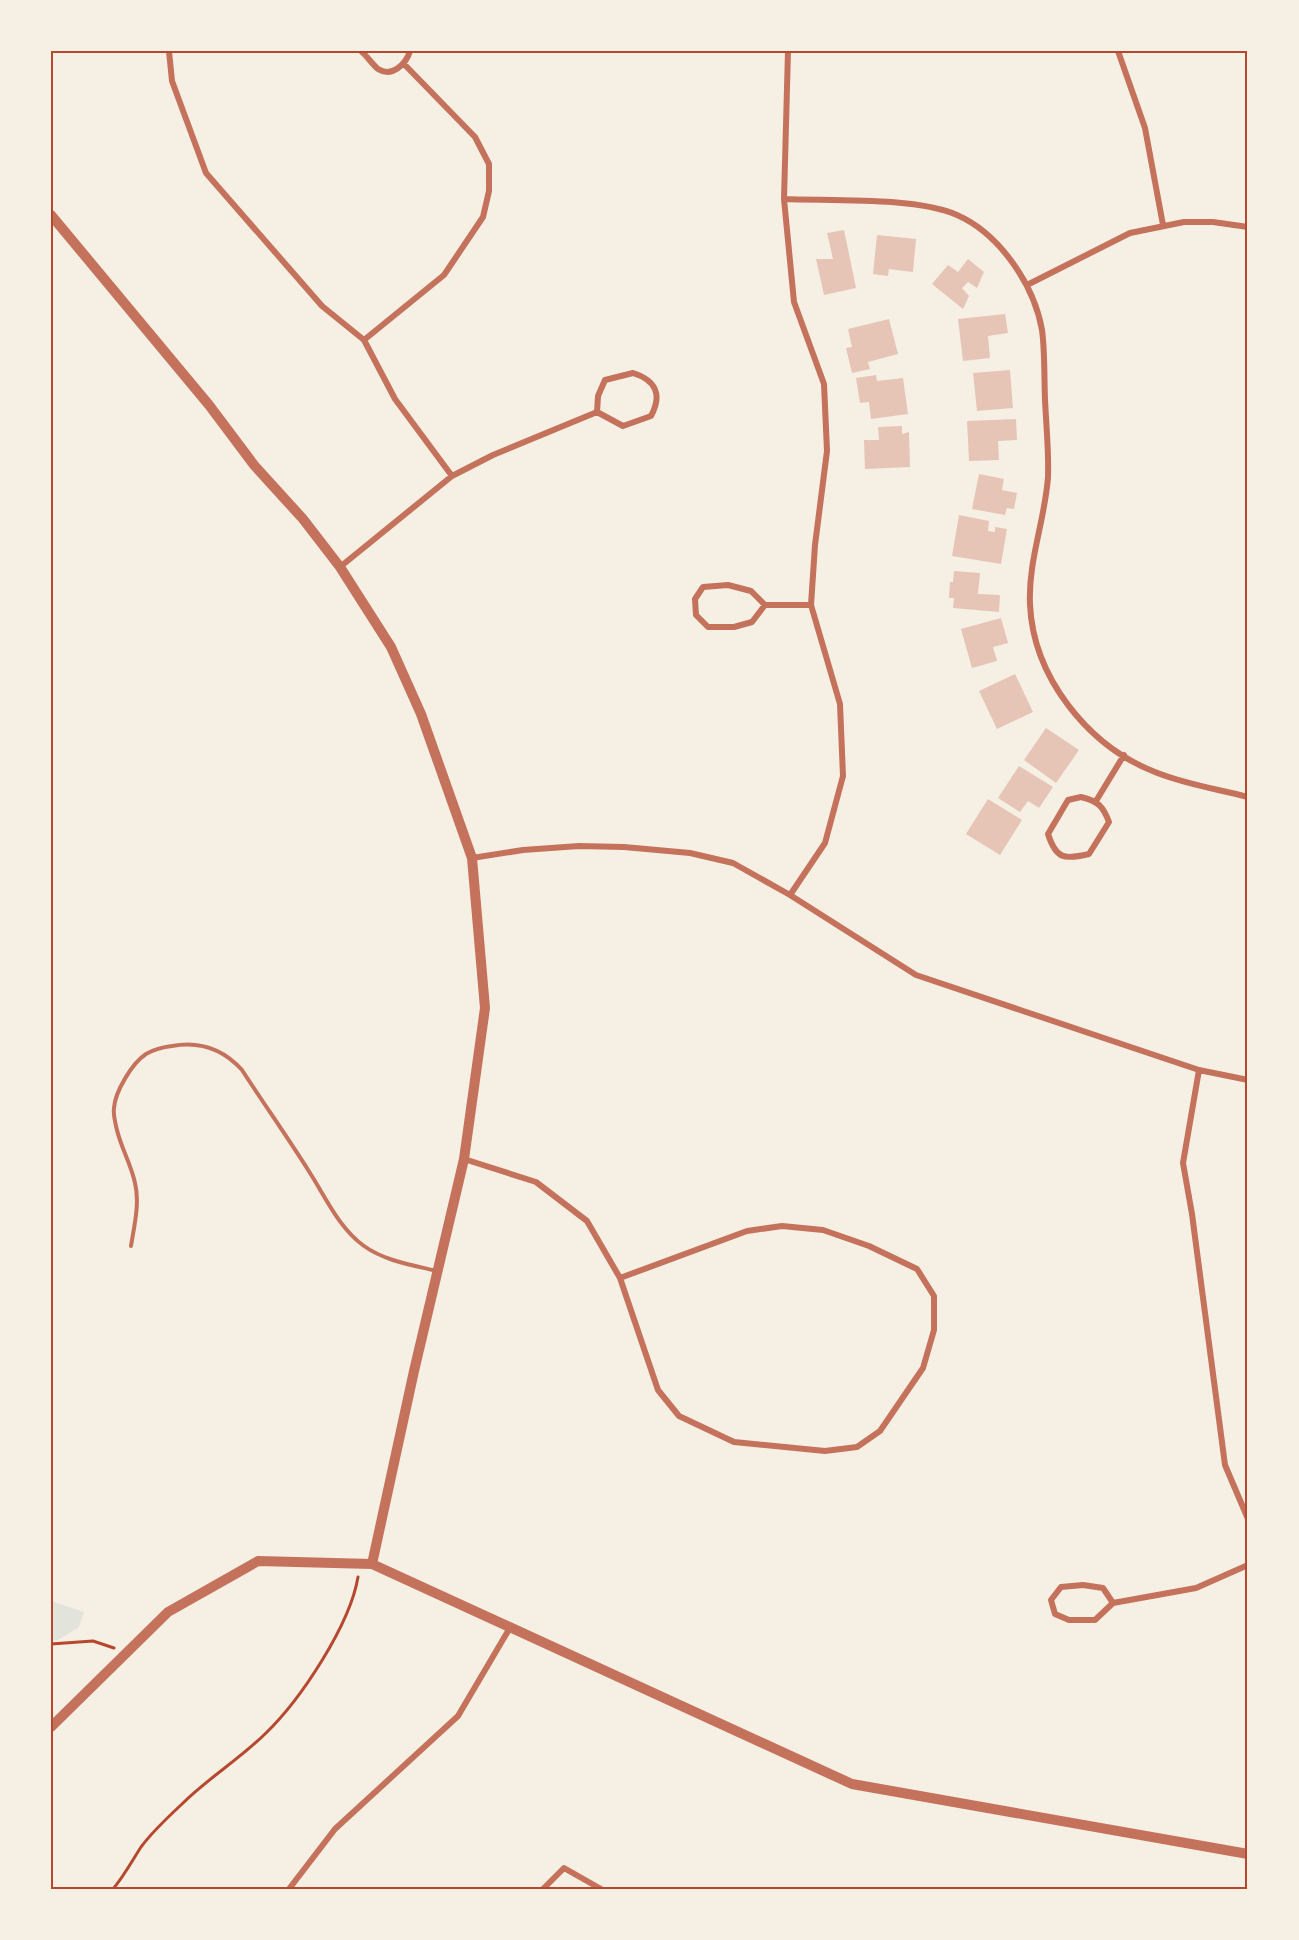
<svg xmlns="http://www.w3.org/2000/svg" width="1299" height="1940" viewBox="0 0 1299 1940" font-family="'PT Sans Narrow',sans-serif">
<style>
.green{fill:#e2e4dc}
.building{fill:#e6c5b7}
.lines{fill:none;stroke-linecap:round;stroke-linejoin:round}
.path{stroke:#b5482f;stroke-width:3}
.service{stroke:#c5725c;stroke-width:4}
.minor{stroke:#c5725c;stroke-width:6}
.tertiary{stroke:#c5725c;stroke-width:10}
.neatline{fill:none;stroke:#b5482f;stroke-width:2}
</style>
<rect width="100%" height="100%" fill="#f6efe4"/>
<path class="green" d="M 51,1601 L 84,1612 L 79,1627 L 58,1640 L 51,1640 Z"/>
<path class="building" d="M 844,230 L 856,288 L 824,295 L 816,259 L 833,259 L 827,233 Z
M 877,235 L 916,239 L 913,272 L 889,269 L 888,276 L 873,274 Z
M 968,259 L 984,272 L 977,288 L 968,282 L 962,288 L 969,296 L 963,309 L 932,284 L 948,265 L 958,272 Z
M 1005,314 L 1008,333 L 988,336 L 990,358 L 963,361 L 958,319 Z
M 889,319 L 898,354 L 868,362 L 870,369 L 852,373 L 846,348 L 852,347 L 848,329 Z
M 1010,370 L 1013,408 L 977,411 L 973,373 Z
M 876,375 L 877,381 L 903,378 L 908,414 L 871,419 L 869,402 L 860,403 L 856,378 Z
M 1016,419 L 1017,440 L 998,441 L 999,460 L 969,461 L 967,421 Z
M 902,426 L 902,434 L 909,432 L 910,467 L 865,469 L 864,440 L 879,440 L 878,427 Z
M 979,474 L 1004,479 L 1002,490 L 1017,493 L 1014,509 L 1007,508 L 1005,515 L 972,509 Z
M 959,515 L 989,521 L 988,531 L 995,532 L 995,527 L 1007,529 L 1001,564 L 952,556 Z
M 954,571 L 980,573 L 978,594 L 1000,595 L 999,612 L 953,608 L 954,598 L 949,598 L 950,582 L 953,582 Z
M 1001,618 L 1008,643 L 993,647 L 997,661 L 972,668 L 961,629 Z
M 1015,674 L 1033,712 L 997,729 L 979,691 Z
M 1046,728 L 1079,750 L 1056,783 L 1024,760 Z
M 1019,766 L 1053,787 L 1039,808 L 1028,801 L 1020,812 L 998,798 Z
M 988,799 L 1022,820 L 1000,855 L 966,834 Z"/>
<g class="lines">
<path class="path" d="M 51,1644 L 93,1641 L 114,1648
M 113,1889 C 124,1876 132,1861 141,1847 C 152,1832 168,1817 182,1804 C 208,1778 240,1759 266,1733 C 301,1699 350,1625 358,1577"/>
<path class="service" d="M 131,1246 C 134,1227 140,1203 135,1183 C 131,1164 120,1146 116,1126 C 115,1121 113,1114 114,1108 C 115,1092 132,1063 146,1054 C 153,1050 163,1047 172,1046 C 199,1041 223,1049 242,1070 C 264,1104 288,1138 310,1173 C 326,1198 339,1228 364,1246 C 385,1261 412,1265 437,1271"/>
<path class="minor" d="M 169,51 L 172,81 L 206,173 L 322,306 L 364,340 L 395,399 L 452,476
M 361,51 C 367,56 372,64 378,69 C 392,78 406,64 410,51
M 788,51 L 784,199 L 794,302 L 824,384 L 827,451 L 815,545 L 811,605 L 840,704 L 843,776 L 825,843 L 790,895
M 1118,51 L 1145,128 L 1163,225
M 784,199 C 831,201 916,197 957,215 C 1000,234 1034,285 1042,330 C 1045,352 1044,376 1045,399 C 1046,424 1049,451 1048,477 C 1045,520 1028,561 1030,604 C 1033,677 1088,746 1155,772 C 1184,784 1217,789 1248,797
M 1027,285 L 1130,233 L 1184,222 L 1213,222 L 1248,227
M 364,340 L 444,275 L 483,217 L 489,191 L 489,164 L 475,137 L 404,64
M 633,373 C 655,380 663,394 651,416 L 623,426 L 597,412 L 598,396 L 605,380 Z
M 340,567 L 452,476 L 493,455 L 597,412
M 728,585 L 751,591 L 765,605 L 752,622 L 734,627 L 708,627 L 696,615 L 695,599 L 703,587 Z
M 765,605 L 811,605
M 1081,797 C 1098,801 1103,806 1109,822 L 1089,854 C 1064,860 1056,859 1048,834 L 1068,800 Z
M 1096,801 L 1124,755
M 472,858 L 523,850 L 579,846 L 624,847 L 690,853 L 733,863 L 790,895 L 916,975 L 1199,1070 L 1248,1080
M 1199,1070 L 1183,1163 L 1192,1214 L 1225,1465 L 1248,1519
M 464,1159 L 536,1182 L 587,1221 L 620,1278
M 782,1226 L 823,1230 L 869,1246 L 917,1269 L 934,1296 L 934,1330 L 923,1368 L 880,1431 L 857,1447 L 825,1451 L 734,1442 L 679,1416 L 658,1390 L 620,1278 L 747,1231 Z
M 1083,1585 L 1103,1588 L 1113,1603 L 1095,1620 L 1069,1620 L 1055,1614 L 1051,1600 L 1061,1587 Z
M 1113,1603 L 1196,1588 L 1248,1565
M 289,1889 L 335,1829 L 458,1716 L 511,1626
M 543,1889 L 564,1868 L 601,1889"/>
<path class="tertiary" d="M 51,215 L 209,405 L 254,465 L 303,519 L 340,567 L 391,647 L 421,714 L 472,858 L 485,1008 L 464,1159 L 414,1371 L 372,1564
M 51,1727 L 168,1612 L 258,1561 L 372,1564 L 852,1784 L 1248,1854"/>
</g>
<rect width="1299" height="1940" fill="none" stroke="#f6efe4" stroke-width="105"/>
<rect x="52" y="52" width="1194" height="1836" class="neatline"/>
</svg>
